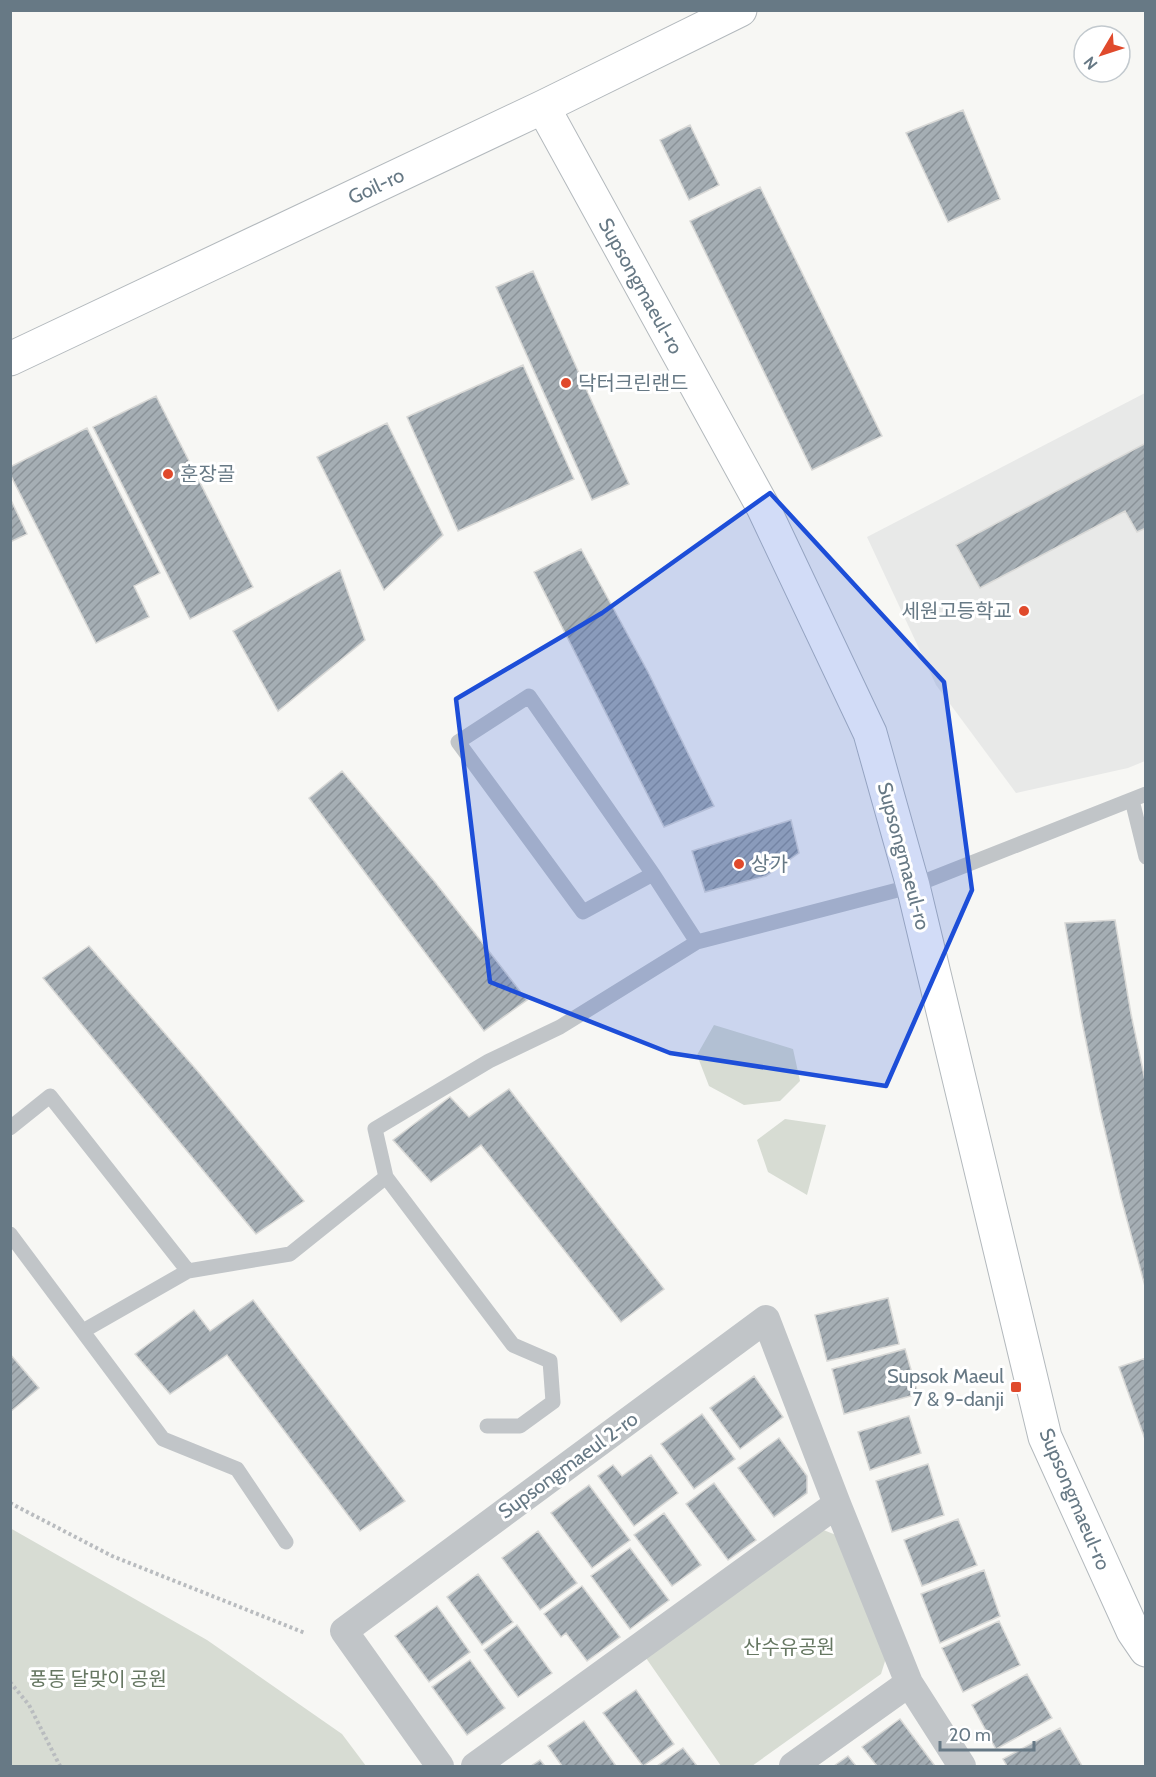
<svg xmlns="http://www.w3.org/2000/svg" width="1156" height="1777" viewBox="0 0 1156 1777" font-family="Cabin,'Noto Sans KR',sans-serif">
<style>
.built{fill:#e8e9e8}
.park{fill:#d7dcd3}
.building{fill:url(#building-hatch);stroke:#d9d9d7;stroke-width:1.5}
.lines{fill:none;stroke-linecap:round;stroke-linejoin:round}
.secondary-casing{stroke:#b3b9bd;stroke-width:35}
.path{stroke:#b9bcbf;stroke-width:4;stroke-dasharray:3 3;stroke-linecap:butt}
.service{stroke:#c1c5c8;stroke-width:15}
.minor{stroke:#c1c5c8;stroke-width:28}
.secondary{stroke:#fff;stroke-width:33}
.marked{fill:#1d4ed8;fill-opacity:0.2;stroke:#1d4ed8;stroke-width:4.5;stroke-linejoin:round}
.poi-dot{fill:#e04a2c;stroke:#fff;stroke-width:2}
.labels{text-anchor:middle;stroke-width:6;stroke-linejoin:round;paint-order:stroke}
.street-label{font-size:20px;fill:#677985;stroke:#fff}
.poi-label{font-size:20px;fill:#677985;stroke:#fff;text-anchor:start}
.park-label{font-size:20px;fill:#667762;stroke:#fff}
</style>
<defs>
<pattern id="building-hatch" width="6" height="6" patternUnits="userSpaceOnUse" patternTransform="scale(1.5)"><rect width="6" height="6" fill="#a5aeb4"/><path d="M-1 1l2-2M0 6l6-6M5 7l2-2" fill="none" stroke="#8a9298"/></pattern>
</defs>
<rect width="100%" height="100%" fill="#f7f7f4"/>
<path class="built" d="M 1145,393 L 1145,761 L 1128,768 L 1016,793 L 936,685 L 867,537 Z"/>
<path class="park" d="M 714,1025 L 793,1049 L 800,1081 L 780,1101 L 744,1105 L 709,1086 L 697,1055 Z
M 785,1119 L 826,1125 L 807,1195 L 768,1172 L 757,1140 Z
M 10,1528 L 207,1640 L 342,1734 L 366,1766 L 11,1766 Z
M 821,1529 L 836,1535 L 886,1658 L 881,1674 L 752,1766 L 721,1766 L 646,1658 Z"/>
<path class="building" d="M 963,110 L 1000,199 L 948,222 L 906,133 Z
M 690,125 L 719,185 L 689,200 L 660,140 Z
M 760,187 L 882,436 L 812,470 L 690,221 Z
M 533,271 L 629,484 L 592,500 L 496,287 Z
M 523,365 L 574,479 L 458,531 L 407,417 Z
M 156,396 L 253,587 L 190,619 L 93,427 Z
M 387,423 L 443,535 L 384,590 L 317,457 Z
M 87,428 L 160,573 L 134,586 L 149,617 L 96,643 L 10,474 L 10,467 Z
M 1146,443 L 1146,528 L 1137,532 L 1125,511 L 980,588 L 956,545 Z
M 10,498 L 27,534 L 10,542 Z
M 581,549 L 648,672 L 714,806 L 664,827 L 534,572 Z
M 340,570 L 365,640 L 278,711 L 233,631 Z
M 342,771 L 434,881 L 527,1000 L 484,1031 L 309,798 Z
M 791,820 L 799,853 L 766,876 L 705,892 L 692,851 Z
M 1115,920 L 1131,1014 L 1146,1085 L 1145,1286 L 1121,1198 L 1100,1110 L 1081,1017 L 1065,923 Z
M 89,946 L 200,1074 L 304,1201 L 256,1234 L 43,978 Z
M 509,1089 L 664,1289 L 621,1322 L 481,1145 L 431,1182 L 393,1140 L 450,1097 L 469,1117 Z
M 888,1298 L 899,1344 L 827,1361 L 815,1315 Z
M 253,1300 L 405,1501 L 360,1531 L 227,1355 L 170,1394 L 135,1354 L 194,1310 L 210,1331 Z
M 905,1349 L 918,1394 L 844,1414 L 832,1369 Z
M 10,1354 L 39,1388 L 10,1412 Z
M 1146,1358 L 1146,1442 L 1119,1367 Z
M 754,1376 L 783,1417 L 740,1449 L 710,1408 Z
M 702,1414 L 735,1459 L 694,1489 L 661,1444 Z
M 909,1416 L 921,1453 L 870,1470 L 858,1432 Z
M 779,1438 L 807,1476 L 807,1493 L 774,1517 L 738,1468 Z
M 651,1455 L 678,1493 L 634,1526 L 598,1476 L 613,1465 L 622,1476 Z
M 928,1464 L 944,1515 L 892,1532 L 876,1481 Z
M 714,1483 L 756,1540 L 728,1560 L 686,1504 Z
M 589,1485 L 630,1540 L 592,1568 L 551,1513 Z
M 664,1513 L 701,1565 L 672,1586 L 634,1535 Z
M 958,1519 L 977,1565 L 922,1586 L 904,1540 Z
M 538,1531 L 577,1583 L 540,1610 L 502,1558 Z
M 630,1548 L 669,1600 L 630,1629 L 591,1576 Z
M 984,1570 L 1000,1616 L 940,1643 L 921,1594 Z
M 478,1574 L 513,1622 L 482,1645 L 447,1597 Z
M 582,1586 L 620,1637 L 587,1661 L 566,1633 L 561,1637 L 544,1614 Z
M 437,1606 L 470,1652 L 429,1682 L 395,1636 Z
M 999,1621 L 1020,1665 L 963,1692 L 942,1648 Z
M 517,1625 L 552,1673 L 518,1697 L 484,1650 Z
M 470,1660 L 505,1708 L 467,1735 L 432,1687 Z
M 1027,1674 L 1052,1718 L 996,1749 L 972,1705 Z
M 636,1690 L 674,1744 L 643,1766 L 603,1713 Z
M 900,1719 L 935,1766 L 877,1766 L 862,1747 Z
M 584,1721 L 616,1766 L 562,1766 L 548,1746 Z
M 1060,1728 L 1082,1766 L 1007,1766 L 1003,1759 Z
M 683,1748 L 697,1766 L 657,1766 Z
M 848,1756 L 856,1766 L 834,1766 Z
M 540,1760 L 545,1766 L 531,1766 Z"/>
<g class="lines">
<defs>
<path id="secondary" d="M 543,107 L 763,507 L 870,733 L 913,886 L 1045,1437 L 1133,1631 L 1146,1650
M 10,359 L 543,107 L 740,10"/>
</defs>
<use href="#secondary" class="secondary-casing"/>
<path class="path" d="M 10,1503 L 112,1556 L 305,1633
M 10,1682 L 29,1705 L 60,1766"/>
<path class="service" d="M 1132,800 L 1146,857
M 653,874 L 583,912 L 458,742 L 529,696 L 653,874 L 697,942
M 10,1128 L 50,1096 L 188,1271
M 386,1177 L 513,1345 L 550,1361 L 553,1402 L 520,1426 L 487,1426
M 10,1234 L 163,1439 L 237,1469 L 286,1542
M 83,1331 L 188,1271 L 290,1254 L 386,1177 L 375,1129 L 489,1061 L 560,1027 L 697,942 L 913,886 L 1146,794"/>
<path class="minor" d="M 440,1766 L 344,1631 L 766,1319 L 837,1504 L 909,1683 L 962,1766
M 475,1766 L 837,1504
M 793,1766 L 909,1683"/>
<use href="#secondary" class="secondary"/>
</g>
<path class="marked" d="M 770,493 L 944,682 L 972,890 L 886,1086 L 670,1053 L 490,982 L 456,699 L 602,613 Z"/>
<g class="poi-dot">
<circle cx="566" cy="383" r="6"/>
<circle cx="168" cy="474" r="6"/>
<circle cx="1024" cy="611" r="6"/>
<circle cx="739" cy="864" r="6"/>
<rect x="1010" y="1381" width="12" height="12" rx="3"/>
</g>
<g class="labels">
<g class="street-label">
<text transform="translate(376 186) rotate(-25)" y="7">Goil-ro</text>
<text transform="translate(641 286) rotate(61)" y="7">Supsongmaeul-ro</text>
<text transform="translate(904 856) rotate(75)" y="7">Supsongmaeul-ro</text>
<text transform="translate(568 1465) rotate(-36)" y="7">Supsongmaeul 2-ro</text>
<text transform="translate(1075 1499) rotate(67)" y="7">Supsongmaeul-ro</text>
</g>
<g class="poi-label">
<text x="578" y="390">닥터크린랜드</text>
<text x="180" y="481">훈장골</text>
<text x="1012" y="618" text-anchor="end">세원고등학교</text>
<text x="751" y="871">상가</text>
<text x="1004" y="1383" text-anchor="end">Supsok Maeul<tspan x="1004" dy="23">7 &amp; 9-danji</tspan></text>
</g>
<g class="park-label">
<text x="789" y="1654">산수유공원</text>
<text x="98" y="1686">풍동 달맞이 공원</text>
</g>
</g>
<rect width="1156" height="1777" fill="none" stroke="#677985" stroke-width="24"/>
<g transform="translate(1102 54) rotate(231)"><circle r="28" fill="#ffffff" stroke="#c2c9ce" stroke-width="1.5"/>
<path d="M0-4.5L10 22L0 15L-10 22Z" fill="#e04a2c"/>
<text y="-9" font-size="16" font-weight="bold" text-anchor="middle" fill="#677985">N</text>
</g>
<path d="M940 1741v9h94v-9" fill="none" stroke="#677985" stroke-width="3"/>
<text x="949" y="1741" font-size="18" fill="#677985" stroke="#ffffff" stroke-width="4.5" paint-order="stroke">20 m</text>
</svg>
